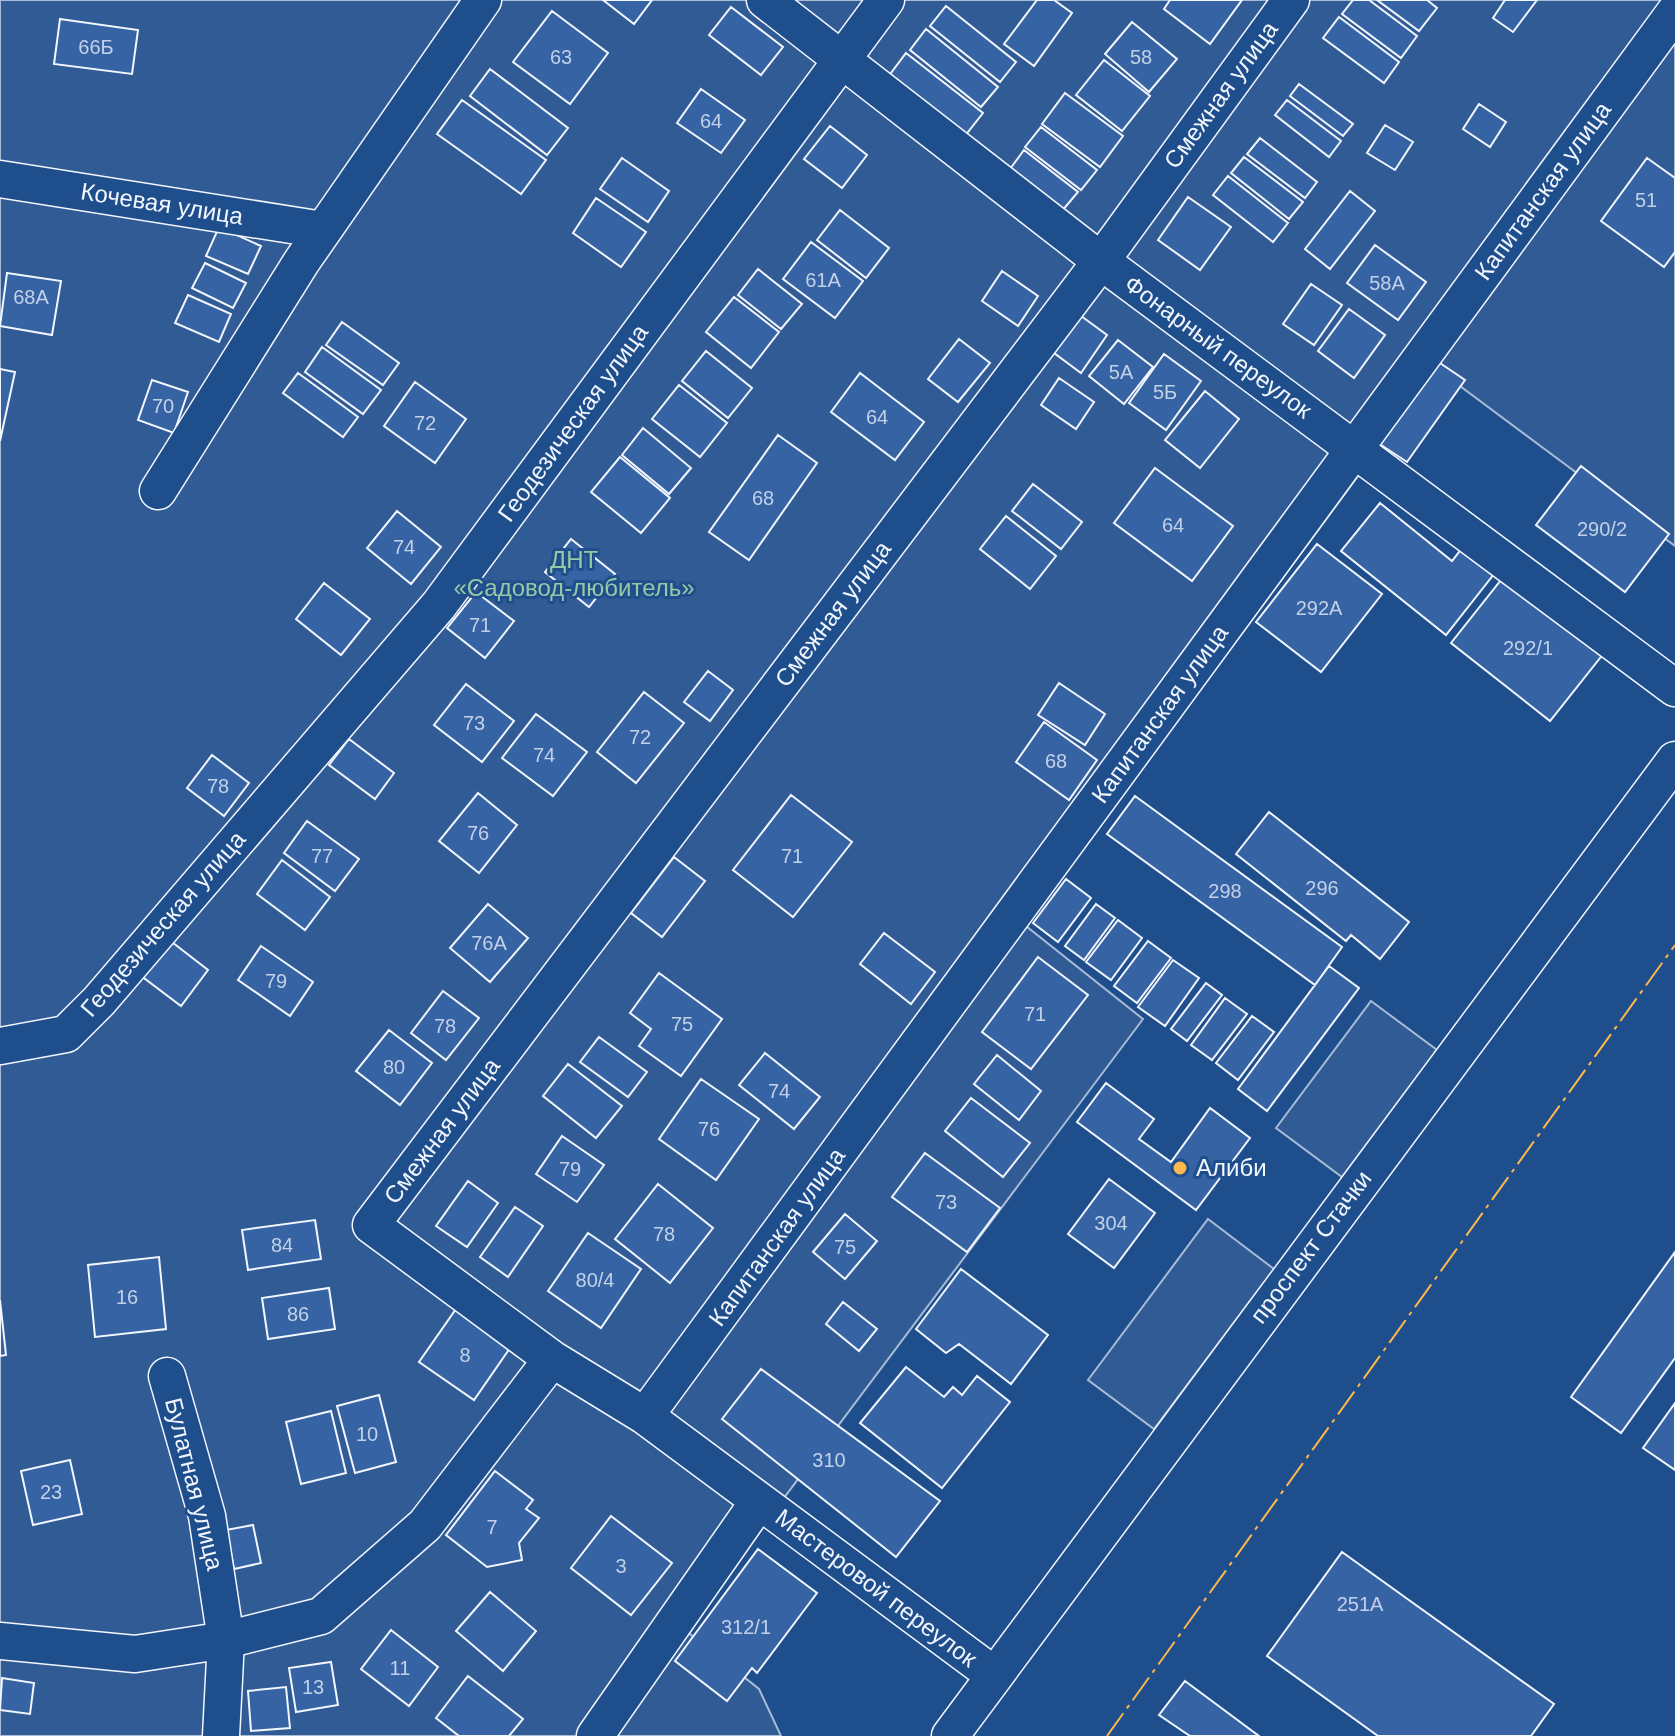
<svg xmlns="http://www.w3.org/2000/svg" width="1675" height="1736" viewBox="0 0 1675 1736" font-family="Helvetica,sans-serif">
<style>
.built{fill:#305b95;stroke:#a8bbd7;stroke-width:2}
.building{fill:#3563a3;stroke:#f2f6ff;stroke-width:2}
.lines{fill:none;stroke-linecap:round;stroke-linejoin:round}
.minor-casing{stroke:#f2f6ff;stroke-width:39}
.minor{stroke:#1f4e8c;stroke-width:36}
.power{stroke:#ffb74d;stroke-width:2;stroke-dasharray:28 6 4 6;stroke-linecap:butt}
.poi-dot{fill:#ffb74d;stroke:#1f4e8c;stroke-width:3}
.labels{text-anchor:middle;stroke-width:6;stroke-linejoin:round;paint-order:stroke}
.number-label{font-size:20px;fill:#c3d1e8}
.street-label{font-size:24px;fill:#f2f6ff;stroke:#1f4e8c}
.park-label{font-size:24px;fill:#97c8a6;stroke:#1f4e8c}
.poi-label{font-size:24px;fill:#f2f6ff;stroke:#1f4e8c;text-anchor:start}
</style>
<rect width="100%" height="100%" fill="#1f4e8c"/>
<path class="built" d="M 0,0 L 1675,0 L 1675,546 L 1437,369 L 1026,926 L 1143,1019 L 685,1630 L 759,1689 L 781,1736 L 0,1736 Z
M 1371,1001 L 1437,1050 L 1342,1177 L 1276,1128 Z
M 1208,1219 L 1274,1269 L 1154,1429 L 1088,1380 Z"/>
<path class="building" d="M 603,0 L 652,0 L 634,24 Z
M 1037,0 L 1054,0 L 1072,13 L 1034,66 L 1004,44 Z
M 1170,0 L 1242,0 L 1210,44 L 1164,9 Z
M 1353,0 L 1369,0 L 1417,36 L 1401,58 L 1342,14 Z
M 1377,0 L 1427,0 L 1437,8 L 1419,31 Z
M 1505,0 L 1537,0 L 1513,32 L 1493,18 Z
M 946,6 L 1016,62 L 1000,82 L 930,26 Z
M 731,7 L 783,47 L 761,75 L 709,35 Z
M 552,11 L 608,53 L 570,104 L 513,62 Z
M 1339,17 L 1399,62 L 1384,83 L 1323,38 Z
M 60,19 L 138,30 L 132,74 L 54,64 Z
M 1132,22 L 1177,59 L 1149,92 L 1105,54 Z
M 926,29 L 998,87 L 981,107 L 910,50 Z
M 906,53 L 983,113 L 964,137 L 888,77 Z
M 1104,60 L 1150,96 L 1122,131 L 1076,95 Z
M 490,69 L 568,128 L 547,155 L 470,96 Z
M 1299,84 L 1353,124 L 1343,136 L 1290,96 Z
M 701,89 L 745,120 L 721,153 L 677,123 Z
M 1065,93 L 1123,136 L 1100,167 L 1042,124 Z
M 462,100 L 546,160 L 521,194 L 437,134 Z
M 1287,100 L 1341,141 L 1329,157 L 1275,115 Z
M 1479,104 L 1506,122 L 1490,147 L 1463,129 Z
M 1385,125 L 1413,142 L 1395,170 L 1367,153 Z
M 830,126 L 867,155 L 842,188 L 804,159 Z
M 1041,127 L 1097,170 L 1081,190 L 1025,147 Z
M 1260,138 L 1317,182 L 1305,198 L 1247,154 Z
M 1024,150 L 1078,192 L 1062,211 L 1010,169 Z
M 1244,157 L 1303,202 L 1289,219 L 1231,173 Z
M 622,158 L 669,191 L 648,222 L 600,189 Z
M 1647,158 L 1675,178 L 1675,252 L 1664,267 L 1601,221 Z
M 1228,176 L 1288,223 L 1273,242 L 1213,195 Z
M 1350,191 L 1375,211 L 1330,269 L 1305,249 Z
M 1188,197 L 1231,227 L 1200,270 L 1158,240 Z
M 596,198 L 646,232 L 621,267 L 573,233 Z
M 840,210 L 889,248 L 866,278 L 817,240 Z
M 219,227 L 261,246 L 248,274 L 206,256 Z
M 811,242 L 863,281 L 835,318 L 783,279 Z
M 1375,245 L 1426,282 L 1398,320 L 1347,283 Z
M 205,263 L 246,283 L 233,308 L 192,288 Z
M 758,269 L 802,304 L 781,329 L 738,295 Z
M 1002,271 L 1038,296 L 1018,326 L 982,301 Z
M 7,273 L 61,281 L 52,335 L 0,326 Z
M 1311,284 L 1342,305 L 1314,345 L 1283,324 Z
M 188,295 L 231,314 L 219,342 L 175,323 Z
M 734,297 L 779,332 L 751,368 L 706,332 Z
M 1349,309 L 1385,335 L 1354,378 L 1318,351 Z
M 1077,313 L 1107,335 L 1081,373 L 1050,350 Z
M 342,322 L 399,363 L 383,385 L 326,345 Z
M 959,339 L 990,363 L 958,402 L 928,379 Z
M 1118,340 L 1153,367 L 1124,404 L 1089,376 Z
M 322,347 L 381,390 L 363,414 L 305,372 Z
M 706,351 L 752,388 L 728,418 L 682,381 Z
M 1164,354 L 1201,381 L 1166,430 L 1129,403 Z
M 1434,359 L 1465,380 L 1407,462 L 1375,441 Z
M 0,369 L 15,372 L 0,441 Z
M 298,373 L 358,417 L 343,437 L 283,393 Z
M 860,373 L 924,422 L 895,460 L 831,412 Z
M 1059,378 L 1094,402 L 1076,429 L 1041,405 Z
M 152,380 L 188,392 L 174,433 L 138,420 Z
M 415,382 L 466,419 L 435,463 L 384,426 Z
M 679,385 L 727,423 L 700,457 L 652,419 Z
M 1205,391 L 1239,419 L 1200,468 L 1165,440 Z
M 643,428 L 691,468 L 669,494 L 622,455 Z
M 778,435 L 817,463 L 749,560 L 709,532 Z
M 620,457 L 670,498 L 641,533 L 591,492 Z
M 1581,466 L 1669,534 L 1625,592 L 1536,525 Z
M 1155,468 L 1233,526 L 1192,581 L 1114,523 Z
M 1033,484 L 1082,522 L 1061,549 L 1012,511 Z
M 1380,503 L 1452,561 L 1466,543 L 1498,569 L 1446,635 L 1341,551 Z
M 397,511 L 441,547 L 411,584 L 367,548 Z
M 1006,516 L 1056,556 L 1030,589 L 980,549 Z
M 571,539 L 615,574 L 589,607 L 545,572 Z
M 1317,544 L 1382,594 L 1321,672 L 1256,622 Z
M 1505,575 L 1604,653 L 1550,721 L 1451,643 Z
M 324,583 L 370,619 L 341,655 L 296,619 Z
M 476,592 L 514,621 L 485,658 L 447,628 Z
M 708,671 L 733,690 L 710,721 L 684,702 Z
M 1059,683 L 1105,714 L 1085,745 L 1038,715 Z
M 466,684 L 514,721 L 482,762 L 434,725 Z
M 644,692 L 684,723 L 636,783 L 597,752 Z
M 536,714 L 587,752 L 553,796 L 502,758 Z
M 1044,722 L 1097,760 L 1069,800 L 1016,762 Z
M 349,739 L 394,773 L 375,799 L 329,765 Z
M 212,755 L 249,783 L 224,816 L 187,788 Z
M 478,793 L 517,825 L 479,873 L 439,841 Z
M 791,795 L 852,842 L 793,917 L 733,870 Z
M 1135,796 L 1342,947 L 1315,985 L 1107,834 Z
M 1269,812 L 1409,922 L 1380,959 L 1351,935 L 1346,941 L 1236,854 Z
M 307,821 L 359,859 L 335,891 L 284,853 Z
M 674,857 L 705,881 L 662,937 L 631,913 Z
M 282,860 L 330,897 L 305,930 L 257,894 Z
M 1066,879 L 1091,898 L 1058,942 L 1033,923 Z
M 488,904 L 528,938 L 490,982 L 450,948 Z
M 1096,904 L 1115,918 L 1084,960 L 1065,946 Z
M 1118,920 L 1142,938 L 1111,980 L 1086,962 Z
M 884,933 L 935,972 L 911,1004 L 860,964 Z
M 168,939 L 208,970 L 181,1006 L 140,975 Z
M 1148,941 L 1171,958 L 1137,1003 L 1114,986 Z
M 261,946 L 313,982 L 290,1016 L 238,980 Z
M 1038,957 L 1088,995 L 1031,1069 L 982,1032 Z
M 1173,960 L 1199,978 L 1165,1026 L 1138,1007 Z
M 1329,966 L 1359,988 L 1267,1111 L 1238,1089 Z
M 659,973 L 722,1019 L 681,1076 L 639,1046 L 651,1029 L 630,1013 Z
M 1206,983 L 1222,995 L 1187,1041 L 1171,1029 Z
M 443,991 L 479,1018 L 446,1060 L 411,1033 Z
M 1225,998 L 1247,1014 L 1212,1060 L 1191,1045 Z
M 1252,1016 L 1274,1032 L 1238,1080 L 1216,1063 Z
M 389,1030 L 432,1063 L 400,1105 L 356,1071 Z
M 599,1037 L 647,1072 L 628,1097 L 580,1062 Z
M 765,1053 L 820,1097 L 794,1129 L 739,1085 Z
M 997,1055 L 1041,1091 L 1019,1120 L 974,1084 Z
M 568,1064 L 622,1106 L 596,1138 L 543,1096 Z
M 701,1079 L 759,1119 L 716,1180 L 659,1139 Z
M 1106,1083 L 1154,1119 L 1139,1139 L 1171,1162 L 1210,1108 L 1250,1138 L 1196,1210 L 1077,1122 Z
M 971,1098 L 1030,1143 L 1003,1177 L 945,1131 Z
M 562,1136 L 604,1165 L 577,1202 L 536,1174 Z
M 925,1153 L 1000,1208 L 967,1252 L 892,1197 Z
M 1109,1179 L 1155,1213 L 1114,1268 L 1068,1234 Z
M 468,1181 L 498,1203 L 467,1247 L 436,1226 Z
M 658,1184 L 713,1228 L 670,1283 L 615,1239 Z
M 515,1207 L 543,1226 L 508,1277 L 480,1257 Z
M 845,1214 L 877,1241 L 845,1279 L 813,1252 Z
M 315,1220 L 321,1259 L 248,1270 L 242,1230 Z
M 588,1233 L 641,1269 L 601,1328 L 548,1291 Z
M 1675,1252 L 1675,1358 L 1621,1433 L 1571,1397 Z
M 159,1257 L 166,1329 L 95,1337 L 88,1265 Z
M 961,1269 L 1048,1335 L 1011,1384 L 959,1344 L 946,1353 L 916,1329 Z
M 329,1288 L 335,1329 L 268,1339 L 262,1298 Z
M 0,1300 L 6,1355 L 0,1356 Z
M 843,1302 L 877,1329 L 859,1351 L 826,1324 Z
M 456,1309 L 510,1348 L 474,1400 L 419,1362 Z
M 906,1367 L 944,1397 L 953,1387 L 962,1395 L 977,1376 L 1010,1402 L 942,1488 L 860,1423 Z
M 761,1369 L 940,1501 L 896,1557 L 722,1419 Z
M 379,1395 L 396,1462 L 355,1473 L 337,1406 Z
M 1675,1403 L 1675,1470 L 1643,1448 Z
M 331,1411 L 346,1473 L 301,1484 L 286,1422 Z
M 70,1460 L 82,1514 L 33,1525 L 21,1471 Z
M 495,1471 L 533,1500 L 526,1509 L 539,1518 L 519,1543 L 522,1560 L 487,1567 L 446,1535 Z
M 611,1516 L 672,1563 L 631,1615 L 571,1568 Z
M 253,1525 L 261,1563 L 234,1569 L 226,1530 Z
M 758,1549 L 817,1593 L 757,1673 L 752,1668 L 727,1701 L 675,1661 Z
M 1342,1552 L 1554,1704 L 1531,1736 L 1378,1736 L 1267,1656 Z
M 490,1592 L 536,1631 L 503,1671 L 456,1631 Z
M 391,1630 L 438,1667 L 409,1706 L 361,1669 Z
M 331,1662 L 338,1705 L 296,1712 L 289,1668 Z
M 468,1676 L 523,1719 L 509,1736 L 459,1736 L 436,1718 Z
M 2,1678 L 34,1683 L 30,1714 L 0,1710 Z
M 1185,1681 L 1259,1736 L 1190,1736 L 1159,1715 Z
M 286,1687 L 290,1728 L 251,1731 L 248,1691 Z"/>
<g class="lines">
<defs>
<path id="minor" d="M 765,0 L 1101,261 L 1675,688
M 0,179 L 323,230
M 158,491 L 302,261 L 483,0
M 0,1046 L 66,1034 L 99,1001 L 439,605 L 886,0
M 167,1376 L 207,1516 L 226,1640 L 221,1736
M 645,1416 L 1675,12
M 0,1641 L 135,1654 L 226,1640 L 321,1616 L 425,1525 L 552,1359
M 994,1675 L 645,1416 L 552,1359 L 371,1225 L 1101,261 L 1291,0
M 595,1736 L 759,1501
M 950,1736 L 1675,760"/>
</defs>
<use href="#minor" class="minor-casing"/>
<use href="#minor" class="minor"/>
<path class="power" d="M 1107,1736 L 1675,945"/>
</g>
<circle class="poi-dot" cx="1180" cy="1168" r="8"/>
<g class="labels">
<g class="number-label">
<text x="96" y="54">66Б</text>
<text x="561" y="64">63</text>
<text x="1141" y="64">58</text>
<text x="711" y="128">64</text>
<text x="1646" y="207">51</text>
<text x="823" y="287">61А</text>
<text x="1387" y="290">58А</text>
<text x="31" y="304">68А</text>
<text x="1121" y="379">5А</text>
<text x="1165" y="399">5Б</text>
<text x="163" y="413">70</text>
<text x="877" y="424">64</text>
<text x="425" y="430">72</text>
<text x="763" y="505">68</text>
<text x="1173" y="532">64</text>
<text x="1602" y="536">290/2</text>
<text x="404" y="554">74</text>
<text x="1319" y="615">292А</text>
<text x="480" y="632">71</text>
<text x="1528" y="655">292/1</text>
<text x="474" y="730">73</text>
<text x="640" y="744">72</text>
<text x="544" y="762">74</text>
<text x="1056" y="768">68</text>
<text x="218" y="793">78</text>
<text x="478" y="840">76</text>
<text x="322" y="863">77</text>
<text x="792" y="863">71</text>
<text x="1322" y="895">296</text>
<text x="1225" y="898">298</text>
<text x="489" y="950">76А</text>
<text x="276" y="988">79</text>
<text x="1035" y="1021">71</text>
<text x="682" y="1031">75</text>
<text x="445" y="1033">78</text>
<text x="394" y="1074">80</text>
<text x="779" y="1098">74</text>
<text x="709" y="1136">76</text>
<text x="570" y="1176">79</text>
<text x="946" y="1209">73</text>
<text x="1111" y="1230">304</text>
<text x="664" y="1241">78</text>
<text x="282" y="1252">84</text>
<text x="845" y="1254">75</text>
<text x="595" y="1287">80/4</text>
<text x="127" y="1304">16</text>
<text x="298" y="1321">86</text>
<text x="465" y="1362">8</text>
<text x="367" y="1441">10</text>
<text x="829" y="1467">310</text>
<text x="51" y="1499">23</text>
<text x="492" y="1534">7</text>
<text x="621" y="1573">3</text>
<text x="1360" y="1611">251А</text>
<text x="746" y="1634">312/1</text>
<text x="400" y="1675">11</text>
<text x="313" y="1694">13</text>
</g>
<g class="street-label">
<text transform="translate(1221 95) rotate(-54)" y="8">Смежная улица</text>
<text transform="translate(1543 191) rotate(-54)" y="8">Капитанская улица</text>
<text transform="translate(162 204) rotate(9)" y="8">Кочевая улица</text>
<text transform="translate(1218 347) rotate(36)" y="8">Фонарный переулок</text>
<text transform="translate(573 423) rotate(-54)" y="8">Геодезическая улица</text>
<text transform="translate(833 614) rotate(-53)" y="8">Смежная улица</text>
<text transform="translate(1160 714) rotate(-54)" y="8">Капитанская улица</text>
<text transform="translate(163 924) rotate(-49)" y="8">Геодезическая улица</text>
<text transform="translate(442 1131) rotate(-53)" y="8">Смежная улица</text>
<text transform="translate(777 1237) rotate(-54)" y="8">Капитанская улица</text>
<text transform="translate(1311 1247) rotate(-53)" y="8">проспект Стачки</text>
<text transform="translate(194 1484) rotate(76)" y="8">Булатная улица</text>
<text transform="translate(876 1588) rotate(37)" y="8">Мастеровой переулок</text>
</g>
<g class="park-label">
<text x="574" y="568">ДНТ<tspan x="574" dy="28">«Садовод-любитель»</tspan></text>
</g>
<g class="poi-label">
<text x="1196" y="1176">Алиби</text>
</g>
</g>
</svg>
